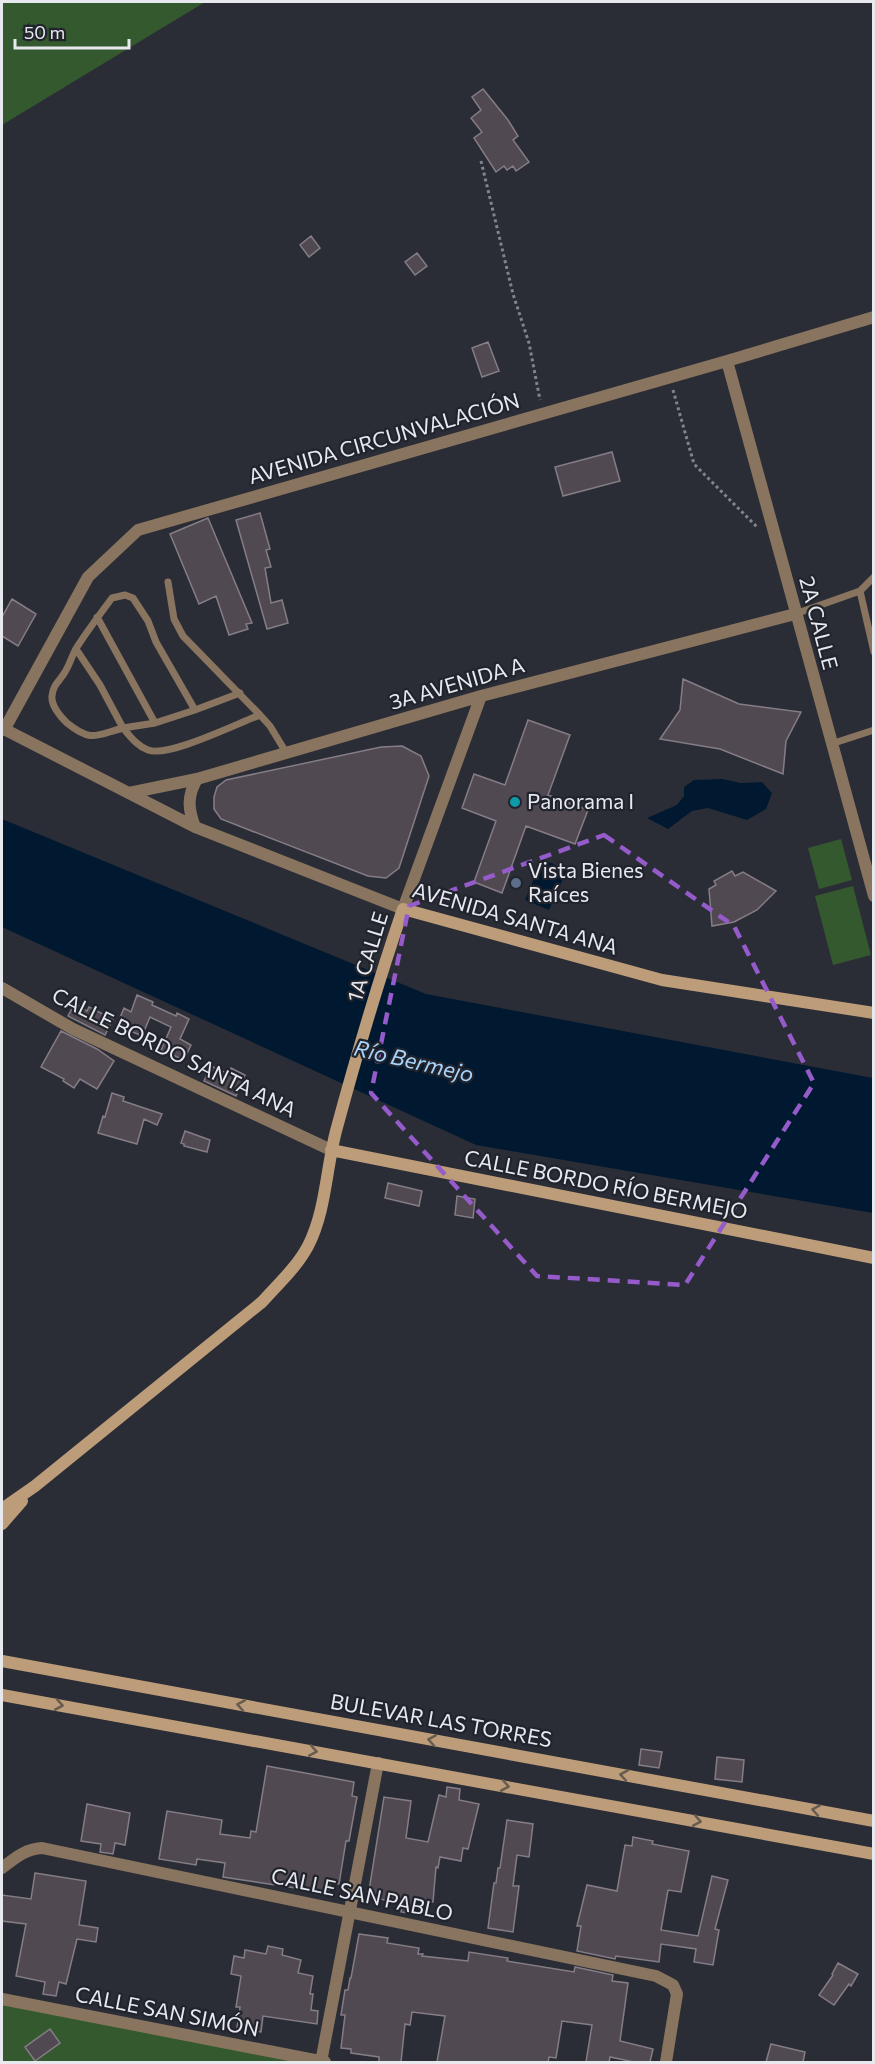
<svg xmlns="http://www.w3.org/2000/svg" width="875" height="2064" viewBox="0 0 875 2064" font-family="Commissioner,sans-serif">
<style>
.green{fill:#34592f}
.water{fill:#001930}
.building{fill:#504951;stroke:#857d86;stroke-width:1.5}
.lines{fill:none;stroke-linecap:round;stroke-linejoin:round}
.path{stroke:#82848c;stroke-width:3;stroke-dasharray:3 3;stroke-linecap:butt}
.lane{stroke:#89755f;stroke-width:7}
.street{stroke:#89755f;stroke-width:12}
.secondary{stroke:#bd9d79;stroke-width:12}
.oneway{stroke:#675a4f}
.marked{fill:none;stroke:#965bcb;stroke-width:4.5;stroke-dasharray:12 8;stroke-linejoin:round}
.culture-dot{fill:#0f9aa8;stroke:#21242c;stroke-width:2}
.service-dot{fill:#5c6f8a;stroke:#21242c;stroke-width:2}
.labels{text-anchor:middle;stroke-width:4.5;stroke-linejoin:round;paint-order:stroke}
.street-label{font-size:21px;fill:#e7e9ef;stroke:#21242c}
.poi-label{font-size:21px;fill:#e7e9ef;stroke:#21242c;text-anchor:start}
.water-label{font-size:22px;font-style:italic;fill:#a7d3fb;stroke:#21242c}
</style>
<rect width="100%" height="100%" fill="#2b2d36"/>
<path class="green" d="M 2,2 L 205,2 L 2,125 Z
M 841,839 L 852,880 L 819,889 L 808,848 Z
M 853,886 L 871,955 L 833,965 L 815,896 Z
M 2,2000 L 313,2062 L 2,2062 Z"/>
<path class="water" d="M 722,779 L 741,783 L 762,782 L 772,793 L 766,809 L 747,820 L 708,808 L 692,811 L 668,829 L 647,818 L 677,805 L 684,796 L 684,787 L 694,780 Z
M 2,819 L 426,994 L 873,1078 L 873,1213 L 476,1145 L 2,927 Z
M 542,859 L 567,870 L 549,910 L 525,900 Z"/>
<path class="building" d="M 483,89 L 508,120 L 518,136 L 513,140 L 529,162 L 516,171 L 513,166 L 507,170 L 504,166 L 496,172 L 474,138 L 482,132 L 471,118 L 481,110 L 472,97 Z
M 311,236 L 320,248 L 309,257 L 300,245 Z
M 417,253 L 427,266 L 415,275 L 405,262 Z
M 488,342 L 499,371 L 482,377 L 472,348 Z
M 612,452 L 620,481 L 563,496 L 555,467 Z
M 260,513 L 270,549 L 266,550 L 271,567 L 265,568 L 271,603 L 282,600 L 288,623 L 267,629 L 236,520 Z
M 208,518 L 252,623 L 246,624 L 248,629 L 229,635 L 216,596 L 199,604 L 170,534 Z
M 12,599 L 36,614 L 18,646 L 2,636 L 2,617 Z
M 683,679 L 739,704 L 801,712 L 786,741 L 783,774 L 720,749 L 660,739 L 680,710 Z
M 528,720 L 570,735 L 548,795 L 588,810 L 575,844 L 526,826 L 502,893 L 474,882 L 496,821 L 462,808 L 474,774 L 505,785 Z
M 402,746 L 421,756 L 429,776 L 399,868 L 386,878 L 368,876 L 221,819 L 214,809 L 214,797 L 217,787 L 226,780 L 381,747 Z
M 732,871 L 735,876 L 743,872 L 776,891 L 757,910 L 734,922 L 712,926 L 709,889 L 716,885 L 714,881 Z
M 137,995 L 153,1002 L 152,1005 L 176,1016 L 177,1013 L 189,1019 L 180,1039 L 191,1045 L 184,1060 L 161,1050 L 171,1027 L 150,1017 L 142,1036 L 117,1025 L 124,1008 L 131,1012 Z
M 75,1003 L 87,1011 L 89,1007 L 113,1019 L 105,1035 L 68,1016 Z
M 61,1031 L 97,1049 L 114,1061 L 97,1089 L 80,1079 L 74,1088 L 63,1081 L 64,1079 L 41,1067 Z
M 211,1066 L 228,1074 L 231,1068 L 245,1075 L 236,1096 L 204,1081 Z
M 112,1093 L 124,1097 L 123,1101 L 162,1114 L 157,1125 L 144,1119 L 137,1144 L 98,1133 L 103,1116 L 105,1117 Z
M 185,1131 L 210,1140 L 207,1152 L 184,1146 L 184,1144 L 181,1143 Z
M 388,1183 L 422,1191 L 419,1206 L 385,1198 Z
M 457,1196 L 475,1199 L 473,1218 L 455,1215 Z
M 641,1749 L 662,1752 L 659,1768 L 639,1765 Z
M 717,1757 L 744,1760 L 742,1782 L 715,1779 Z
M 267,1766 L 354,1782 L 352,1796 L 357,1797 L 349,1841 L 346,1841 L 339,1884 L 330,1883 L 328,1893 L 223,1877 L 225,1863 L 197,1859 L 196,1865 L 159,1859 L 167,1811 L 222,1820 L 220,1834 L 250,1838 L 251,1831 L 256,1832 Z
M 447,1787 L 460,1789 L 459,1800 L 479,1804 L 468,1849 L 463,1848 L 461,1861 L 440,1857 L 438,1868 L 436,1867 L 433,1902 L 415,1900 L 413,1914 L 401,1912 L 402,1903 L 368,1897 L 384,1797 L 411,1801 L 406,1838 L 428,1842 L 439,1795 L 446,1797 Z
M 87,1804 L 130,1813 L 125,1845 L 115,1843 L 113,1854 L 100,1852 L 101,1844 L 81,1841 Z
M 507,1820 L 533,1824 L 529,1857 L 517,1855 L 513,1886 L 519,1886 L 513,1932 L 488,1928 L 494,1883 L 496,1883 L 498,1868 L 500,1868 Z
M 633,1837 L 653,1841 L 652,1844 L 689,1851 L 681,1892 L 668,1890 L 661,1930 L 698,1936 L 712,1876 L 728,1880 L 715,1929 L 719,1930 L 713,1965 L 694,1962 L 696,1949 L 661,1944 L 659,1962 L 616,1956 L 615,1959 L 577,1951 L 581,1926 L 577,1926 L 587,1885 L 617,1891 L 625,1845 L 632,1846 Z
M 35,1873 L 86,1881 L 79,1925 L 98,1928 L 96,1942 L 77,1939 L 66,1984 L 59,1982 L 56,1996 L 43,1994 L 45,1982 L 16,1976 L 26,1924 L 2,1921 L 2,1895 L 31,1899 Z
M 359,1934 L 388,1938 L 387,1943 L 419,1948 L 418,1954 L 423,1954 L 422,1956 L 468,1961 L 469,1952 L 508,1958 L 507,1961 L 574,1972 L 575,1967 L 613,1975 L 612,1981 L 628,1983 L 620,2041 L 653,2049 L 650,2062 L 634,2062 L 610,2057 L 609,2062 L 586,2062 L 592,2025 L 562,2021 L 556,2058 L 549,2057 L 548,2062 L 437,2062 L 445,2016 L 412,2012 L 410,2025 L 405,2024 L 401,2062 L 379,2062 L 379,2057 L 351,2053 L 351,2049 L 341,2048 L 345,2015 L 341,2015 L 345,1990 L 348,1990 L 350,1978 L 351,1978 Z
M 268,1946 L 283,1949 L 282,1955 L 301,1960 L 298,1973 L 313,1976 L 310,1994 L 313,1994 L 311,2010 L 318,2011 L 317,2024 L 263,2016 L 261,2032 L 237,2028 L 240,2007 L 236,2007 L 241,1976 L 231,1974 L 234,1956 L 244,1958 L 245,1950 L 266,1954 Z
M 838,1963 L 858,1974 L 851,1986 L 849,1984 L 834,2005 L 819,1995 L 833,1975 L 832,1974 Z
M 50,2029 L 60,2043 L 35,2061 L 25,2047 Z
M 771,2044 L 805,2052 L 803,2062 L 766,2062 Z"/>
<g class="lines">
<path class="path" d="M 481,161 L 513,294 L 529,343 L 540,400
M 673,390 L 694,464 L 758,528"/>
<path class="lane" d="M 168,582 L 174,619 L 183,636 L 260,715
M 860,591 L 874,652
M 795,614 L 860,591 L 874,577
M 76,649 L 100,685 L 123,728 C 96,735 92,743 67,723 C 60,716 51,706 52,696 C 53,684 60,681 65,672 C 70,664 72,655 77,647 C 88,630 100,614 112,598 L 125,595 L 133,598 L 148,621 L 156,642 L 195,710 L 155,723 L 97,617
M 195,710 L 240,693
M 123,728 C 130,736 137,746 148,750 C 168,758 238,723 260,715 L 270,726 L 287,754
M 123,728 L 155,723
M 831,744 L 874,730"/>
<path class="street" d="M 727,361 L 874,896
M 2,728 L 195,827 L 403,909 L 481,696
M 4,730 L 88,577 L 138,530 L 727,361 L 874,317
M 129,793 L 197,779 L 481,696 L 795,614
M 195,827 C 188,809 187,796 197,779
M 2,988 L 73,1029 L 331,1150
M 2,1868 C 15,1858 25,1849 42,1848 L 656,1976 L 673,1985 L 677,1994 L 666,2062
M 2,1999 L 325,2062
M 321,2062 L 378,1763"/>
<path class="secondary" d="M 331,1150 L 874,1258
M 2,1509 L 35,1486 L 262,1302 C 278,1284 297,1267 308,1246 C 326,1211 326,1169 336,1131 C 356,1057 378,982 403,909 L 662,980 L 874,1013
M 2,1524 L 22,1501
M 2,1661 L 874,1821
M 2,1695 L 874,1854"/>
</g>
<defs><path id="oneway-chevron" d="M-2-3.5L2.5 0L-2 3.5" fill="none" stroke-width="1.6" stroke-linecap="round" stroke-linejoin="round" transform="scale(1.5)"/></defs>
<g class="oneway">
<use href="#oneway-chevron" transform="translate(59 1705) rotate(10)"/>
<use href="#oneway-chevron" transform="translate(241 1705) rotate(-170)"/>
<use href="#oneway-chevron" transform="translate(432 1740) rotate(-170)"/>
<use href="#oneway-chevron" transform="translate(313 1751) rotate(10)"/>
<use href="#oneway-chevron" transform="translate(624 1775) rotate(-170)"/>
<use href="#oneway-chevron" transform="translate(505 1786) rotate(10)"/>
<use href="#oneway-chevron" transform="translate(816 1810) rotate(-170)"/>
<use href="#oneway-chevron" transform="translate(697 1821) rotate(10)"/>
</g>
<path class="marked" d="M 604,835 L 734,926 L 814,1083 L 685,1285 L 537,1276 L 371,1093 L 409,906 Z"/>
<circle class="culture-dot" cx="515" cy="802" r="6"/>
<circle class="service-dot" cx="516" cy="883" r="6"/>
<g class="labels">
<g class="street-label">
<text transform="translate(384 439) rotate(-16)" y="7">AVENIDA CIRCUNVALACIÓN</text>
<text transform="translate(818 623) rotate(75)" y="7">2A CALLE</text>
<text transform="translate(457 684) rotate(-16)" y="7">3A AVENIDA A</text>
<text transform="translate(515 919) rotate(16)" y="7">AVENIDA SANTA ANA</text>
<text transform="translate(368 957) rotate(-73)" y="7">1A CALLE</text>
<text transform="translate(174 1053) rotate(26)" y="7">CALLE BORDO SANTA ANA</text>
<text transform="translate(606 1185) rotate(11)" y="7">CALLE BORDO RÍO BERMEJO</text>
<text transform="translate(441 1721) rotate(10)" y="7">BULEVAR LAS TORRES</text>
<text transform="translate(362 1895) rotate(12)" y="7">CALLE SAN PABLO</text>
<text transform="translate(167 2012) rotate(11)" y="7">CALLE SAN SIMÓN</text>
</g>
<g class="poi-label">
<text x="527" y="809">Panorama I</text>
<text x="528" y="878">Vista Bienes<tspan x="528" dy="24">Raíces</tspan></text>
</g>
<g class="water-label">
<text transform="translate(414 1061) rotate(13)" y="8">Río Bermejo</text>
</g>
</g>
<rect width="875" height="2064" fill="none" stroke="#e7e9ef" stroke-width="6"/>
<path d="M15 39v9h114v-9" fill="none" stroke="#e7e9ef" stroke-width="3"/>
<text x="24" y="39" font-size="18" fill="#e7e9ef" stroke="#21242c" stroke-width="4.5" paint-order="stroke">50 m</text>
</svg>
